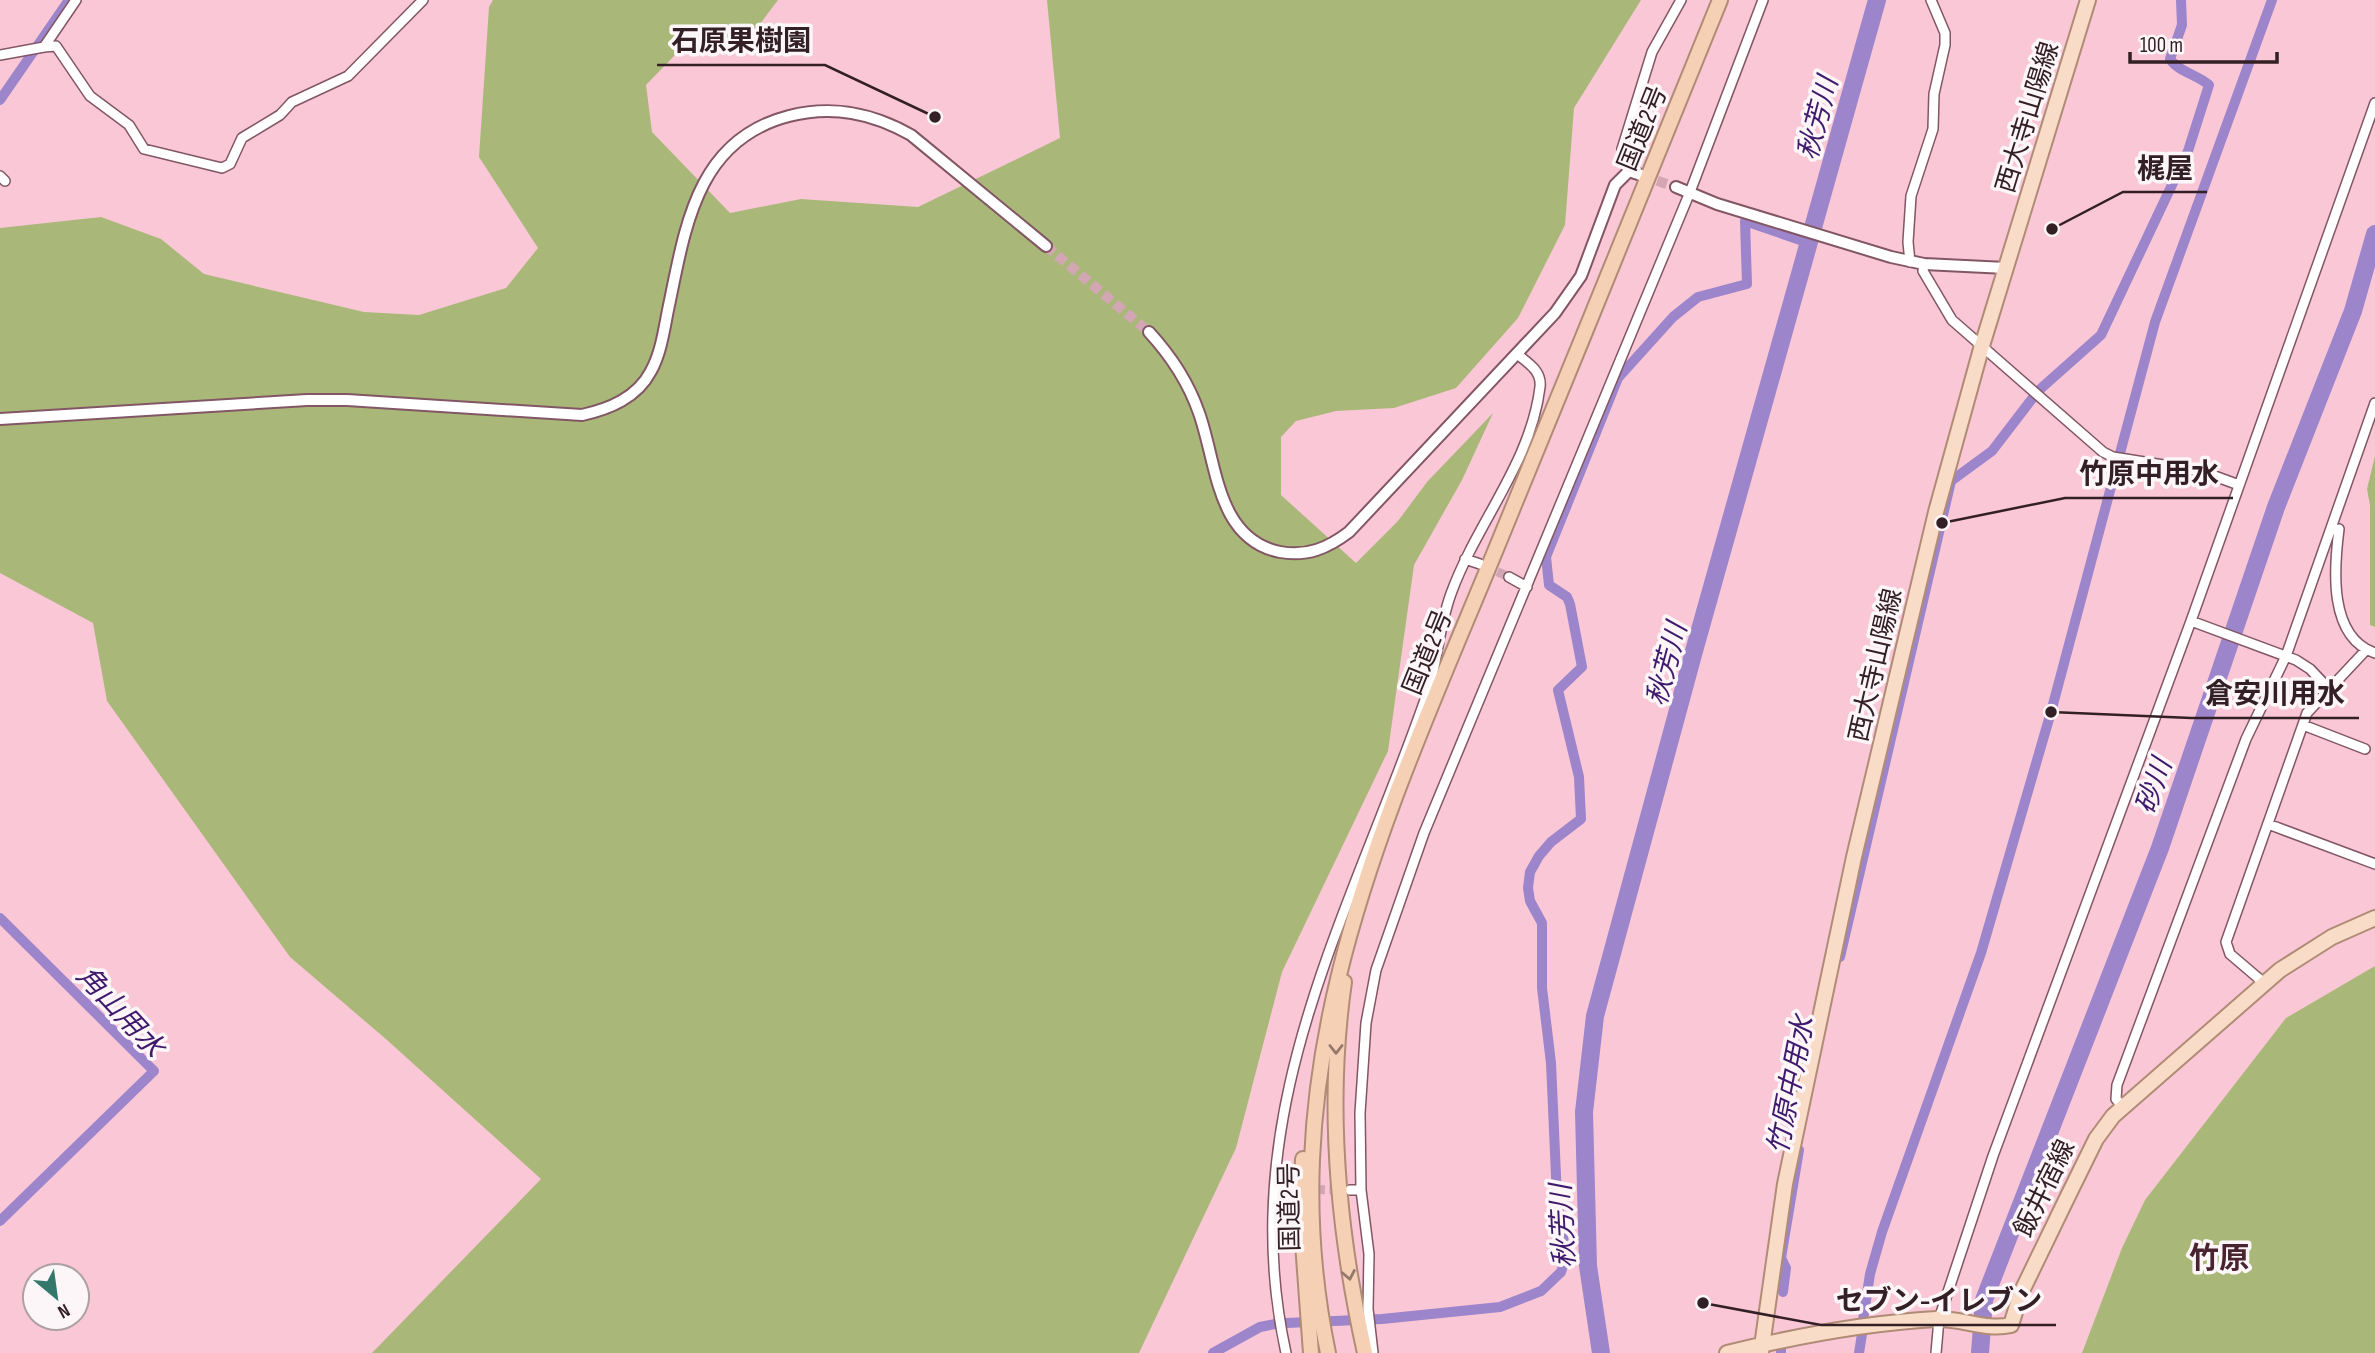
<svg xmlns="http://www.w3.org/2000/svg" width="2375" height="1353" viewBox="0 0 2375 1353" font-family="'Sofia Sans Condensed','Noto Sans JP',sans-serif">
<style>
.green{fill:#a9b878}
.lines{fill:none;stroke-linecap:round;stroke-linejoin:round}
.canal{stroke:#9c85ca;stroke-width:10}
.river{stroke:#9c85ca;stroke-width:18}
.minor-tunnel{stroke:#d2a6b3;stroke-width:9;stroke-dasharray:9 4.5;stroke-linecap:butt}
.tertiary-tunnel{stroke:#d2a6b3;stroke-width:10;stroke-dasharray:10 5;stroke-linecap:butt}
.minor-casing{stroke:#825664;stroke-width:12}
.tertiary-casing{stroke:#825664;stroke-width:14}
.primary-casing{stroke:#b08b76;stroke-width:18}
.trunk-casing{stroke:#b08b76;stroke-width:18}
.minor{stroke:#fff;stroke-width:9}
.tertiary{stroke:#fff;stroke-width:10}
.primary{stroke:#f8dcc7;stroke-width:14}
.trunk{stroke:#f6d0b4;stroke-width:14}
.oneway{stroke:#94786d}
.labels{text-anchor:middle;stroke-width:7;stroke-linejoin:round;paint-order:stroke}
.street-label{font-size:26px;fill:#332026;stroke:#fcf6f8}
.water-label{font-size:28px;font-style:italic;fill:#3f1a6c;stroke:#fcf6f8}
.quarter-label{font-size:30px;font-weight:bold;fill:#492330;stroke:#fcf6f8}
.leader{fill:none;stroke:#332026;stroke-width:2.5}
.callout-dot{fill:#332026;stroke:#fcf6f8;stroke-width:2.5}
.callout-label{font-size:28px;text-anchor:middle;font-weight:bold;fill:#332026;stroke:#fcf6f8;stroke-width:7;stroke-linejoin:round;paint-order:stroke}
</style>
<rect width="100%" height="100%" fill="#fac7d6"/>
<path class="green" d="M 493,0 L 778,0 L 754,32 L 676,54 L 646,85 L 652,132 L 730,213 L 801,199 L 918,207 L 1060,138 L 1047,0 L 1641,0 L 1574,108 L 1565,225 L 1518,318 L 1456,388 L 1394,408 L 1336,411 L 1296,421 L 1281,437 L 1281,495 L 1356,563 L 1398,521 L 1427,482 L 1493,413 L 1462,480 L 1414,565 L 1388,751 L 1282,972 L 1236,1148 L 1139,1353 L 372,1353 L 541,1179 L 387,1040 L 290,957 L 107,701 L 93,623 L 0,573 L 0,228 L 101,217 L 161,239 L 204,274 L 364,312 L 419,315 L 506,288 L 538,248 L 479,157 L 489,7 Z
M 2375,456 L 2375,627 L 2370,625 L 2370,505 L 2367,489 Z
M 2375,966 L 2375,1353 L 2082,1353 L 2122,1248 L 2145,1200 L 2286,1018 Z"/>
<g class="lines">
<path class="canal" d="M 0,100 L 69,0
M 0,918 L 154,1071 L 0,1221
M 1840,957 L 1951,481 L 1992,451 L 2038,391 L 2101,335 L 2188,151 L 2209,85 C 2198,75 2177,71 2170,59 L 2182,25 L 2181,0
M 1783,1292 L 1786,1268 L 1781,1258 L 1799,1150
M 1863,1320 L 1870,1274 L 1882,1232 L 1981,953 L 2051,712 L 2155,322 L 2272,0
M 1286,1323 L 1382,1319 L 1500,1307 L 1541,1291 L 1561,1272 L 1566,1256 L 1557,1198 L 1551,1063 L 1542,988 L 1542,923 L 1530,901 L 1528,888 L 1530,872 L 1539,856 L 1551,842 L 1581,819 L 1579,777 L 1558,690 L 1582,667 L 1570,604 L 1567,597 L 1549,585 L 1546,557 L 1618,378 L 1673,317 L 1698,297 L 1747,284 L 1745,221 L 1809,243
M 1781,1349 L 1781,1353
M 1213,1353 L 1260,1327 L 1275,1324
M 1859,1353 L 1862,1334"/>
<path class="river" d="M 1601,1353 L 1588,1266 L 1584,1112 L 1595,1016 L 1694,651 L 1877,0
M 1980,1353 L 1984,1300 L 2160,848 L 2276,507 L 2353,311 L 2375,234"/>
<path class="minor-tunnel" d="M 1485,566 L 1509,577
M 1289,1189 L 1344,1190"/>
<path class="tertiary-tunnel" d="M 1643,176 L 1676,187
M 1046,246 L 1149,332"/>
<defs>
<path id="minor" d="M 44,47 L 56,46 L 90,96 L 129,125 L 144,149 L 222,168 L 230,164 L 242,138 L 280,115 L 292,102 L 348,76 L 423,0
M 0,55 L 44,47 L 76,0
M 1629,171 L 1622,149 L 1652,52 L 1681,0
M 0,176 L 5,181
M 1910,262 L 1908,242 L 1911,196 L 1933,129 L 1934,94 L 1945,45 L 1945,33 L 1931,0
M 1924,264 L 1923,271 L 1952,320 L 2103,452 L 2113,457 L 2201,471 L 2239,485
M 2339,529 C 2334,568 2328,637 2375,653
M 1465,559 L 1480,564
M 1509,577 L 1527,587
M 2191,621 L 2296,660 L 2310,669 L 2328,688
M 2303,725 L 2365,749
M 2268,824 L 2375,864
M 2264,983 L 2230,954 L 2226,942 L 2307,713 L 2366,650
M 2123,1107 L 2116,1099 L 2117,1085 L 2246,739 L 2286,656 L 2375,403
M 1275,1189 L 1289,1189
M 1350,1190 L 1361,1190
M 1286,1353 C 1233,1110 1351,914 1427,694 C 1438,660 1439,624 1452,591 C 1478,521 1531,462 1540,387 C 1542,371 1528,363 1517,354
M 1373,1353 L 1368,1309 L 1369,1254 L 1361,1190 L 1360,1113 L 1366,1023 L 1376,970 L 1424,833 L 1690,192 L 1763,0
M 1936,1353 L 1939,1319 L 1993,1156 L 2191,621 L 2375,103"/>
<path id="tertiary" d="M 1676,187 L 1717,204 L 1891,257 L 1924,264 L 2006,268
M 1149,332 C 1171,356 1188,381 1199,413 C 1217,463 1216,539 1280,552 C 1307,557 1328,548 1349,532 L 1555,313 L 1581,276 L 1615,185 L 1629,171 L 1641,175
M 0,419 L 307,400 L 347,400 L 582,415 C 609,409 637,398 651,371 C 661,353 664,330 668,310 C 685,230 695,140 789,116 C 833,105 872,113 911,135 L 1046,246"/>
<path id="primary" d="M 1727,1353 C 1796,1336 1866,1323 1936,1319 C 1962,1318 1986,1331 2011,1325 L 2021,1293 L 2067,1198 L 2096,1139 L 2113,1116 L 2280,970 L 2332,937 L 2375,918
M 1761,1353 L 1785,1184 L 1854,857 L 1936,512 L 1981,349 L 2088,0"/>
<path id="trunk" d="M 1344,982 C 1326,1106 1338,1232 1365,1353
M 1303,1159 L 1301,1216 L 1311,1353
M 1328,1353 C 1265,1052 1393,802 1503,532 C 1576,355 1648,177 1720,0"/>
</defs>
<use href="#minor" class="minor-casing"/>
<use href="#tertiary" class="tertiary-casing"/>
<use href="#primary" class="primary-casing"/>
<use href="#trunk" class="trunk-casing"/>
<use href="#minor" class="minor"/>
<use href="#tertiary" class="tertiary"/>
<use href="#primary" class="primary"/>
<use href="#trunk" class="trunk"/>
</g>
<defs><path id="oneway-chevron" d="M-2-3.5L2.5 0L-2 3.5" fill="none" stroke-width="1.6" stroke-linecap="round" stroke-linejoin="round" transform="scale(1.75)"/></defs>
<g class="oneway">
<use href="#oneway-chevron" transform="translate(1336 1049) rotate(90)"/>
<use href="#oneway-chevron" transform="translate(1349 1275) rotate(79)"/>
</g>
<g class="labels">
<g class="street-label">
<text transform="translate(2027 117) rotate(-73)" y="9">西大寺山陽線</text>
<text transform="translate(1642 128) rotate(-68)" y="9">国道2号</text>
<text transform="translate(1427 652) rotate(-68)" y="9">国道2号</text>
<text transform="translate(1875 665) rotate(-77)" y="9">西大寺山陽線</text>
<text transform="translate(2044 1188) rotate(-64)" y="9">飯井宿線</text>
<text transform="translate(1289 1207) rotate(-91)" y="9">国道2号</text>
</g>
<g class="water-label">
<text transform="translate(1817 118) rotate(-75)" y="10">秋芳川</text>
<text transform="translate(1666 664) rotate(-75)" y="10">秋芳川</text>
<text transform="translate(2153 786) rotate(-71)" y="10">砂川</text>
<text transform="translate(121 1011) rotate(47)" y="10">角山用水</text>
<text transform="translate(1790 1085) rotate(-79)" y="10">竹原中用水</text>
<text transform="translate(1562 1226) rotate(-93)" y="10">秋芳川</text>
</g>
<g class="quarter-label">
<text x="2219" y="1268">竹原</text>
</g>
</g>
<path class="leader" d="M935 117L825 65H657M2052 229L2123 192H2207M1942 523L2065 498H2233M2051 712L2191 718H2359M1703 1303L1821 1325H2056"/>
<g class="callout-dot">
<circle cx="935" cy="117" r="7"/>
<circle cx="2052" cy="229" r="7"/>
<circle cx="1942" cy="523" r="7"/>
<circle cx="2051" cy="712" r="7"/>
<circle cx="1703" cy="1303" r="7"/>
</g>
<g class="callout-label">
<text x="741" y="50">石原果樹園</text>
<text x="2165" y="178">梶屋</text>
<text x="2149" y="483">竹原中用水</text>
<text x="2275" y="703">倉安川用水</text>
<text x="1939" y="1310">セブン-イレブン</text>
</g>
<g transform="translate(56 1297) rotate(151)"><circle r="33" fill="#fcf6f8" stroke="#aca0a4" stroke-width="2"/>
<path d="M0-5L12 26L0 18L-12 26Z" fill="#34786b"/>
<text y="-10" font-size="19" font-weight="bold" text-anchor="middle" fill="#332026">N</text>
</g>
<path d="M2130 52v10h147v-10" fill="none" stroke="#332026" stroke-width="3.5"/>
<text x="2140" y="52" font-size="21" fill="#332026" stroke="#fcf6f8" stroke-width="5" paint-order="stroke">100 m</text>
</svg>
